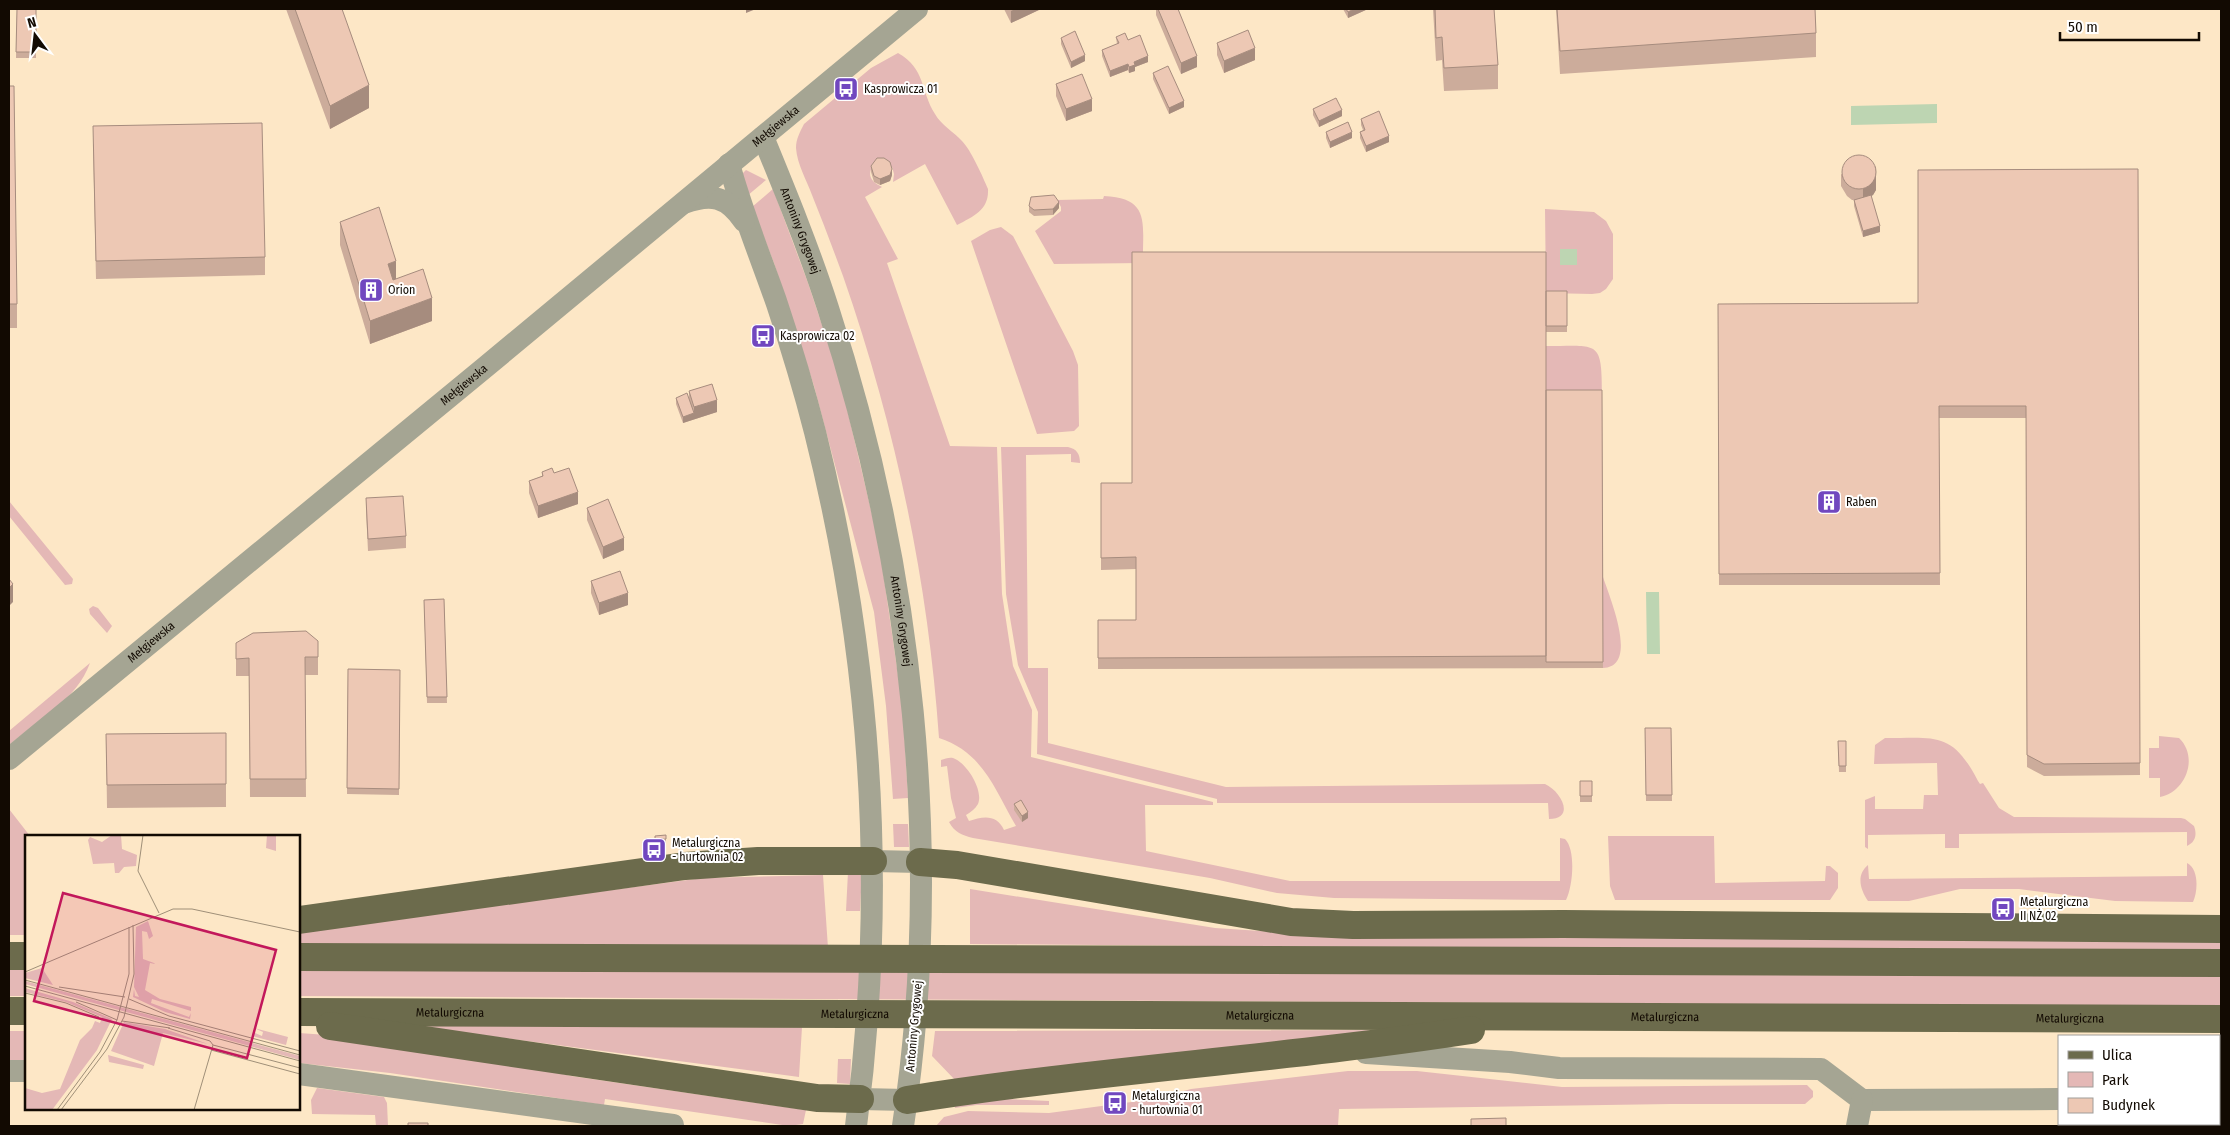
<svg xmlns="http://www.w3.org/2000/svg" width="2230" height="1135" viewBox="0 0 2230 1135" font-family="'Fira Sans Condensed',sans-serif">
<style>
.green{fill:#e4b8b6}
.water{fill:#bdd5b2}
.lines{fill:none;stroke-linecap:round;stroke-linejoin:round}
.minor{stroke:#a5a593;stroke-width:22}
.major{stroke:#6c6b4c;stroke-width:28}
.wall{fill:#ccac9b}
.shaded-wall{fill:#a68c7e}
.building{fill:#edc8b4;stroke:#a68c7e}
.labels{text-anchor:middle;stroke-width:4;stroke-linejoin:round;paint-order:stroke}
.poi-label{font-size:12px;fill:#120a02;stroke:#fff;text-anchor:start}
.street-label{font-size:12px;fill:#120a02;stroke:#fff}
.inset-road{fill:none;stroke:#9f8f78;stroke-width:1}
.view{fill:#c2185b;fill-opacity:0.15;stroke:#c2185b;stroke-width:2.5}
.inset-edge{fill:none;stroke:#120a02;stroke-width:2.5}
</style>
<rect width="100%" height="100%" fill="#fde7c6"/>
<path class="green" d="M 898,53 C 926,69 920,90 935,114 C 941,125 954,132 962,141 C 971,150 983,177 988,189 C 989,210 974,216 957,225 L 925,164 L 893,182 L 894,174 L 892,167 L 874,164 C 866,175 871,182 882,187 L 865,197 L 898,259 L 887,263 L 950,446 L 997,447 L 1002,594 L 1013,666 L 1032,710 L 1031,757 L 1213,802 L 1213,805 L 1145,805 L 1146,851 L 1290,881 L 1560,881 L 1560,838 L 1565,839 C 1576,850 1573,886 1566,900 L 1334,898 L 1277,893 L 1210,878 L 973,838 C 962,835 955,833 949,822 L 956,818 L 951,798 L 947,766 L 941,767 L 941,760 C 945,759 949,757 953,758 C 966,762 984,790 978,804 C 975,809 971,812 966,815 L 969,821 C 983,816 997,814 1004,830 L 1016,826 C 995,790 983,752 939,738 C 928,580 895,425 843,276 C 833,249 823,222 812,195 C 807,181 797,164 796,148 C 796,139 800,132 804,124 L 871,68 Z
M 746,170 L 766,180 L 747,196 L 742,174 Z
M 773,189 L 808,283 L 840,379 L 879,544 L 903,710 L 908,798 L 893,799 L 886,706 L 874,612 L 814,386 L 774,263 L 752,207 Z
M 1104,196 C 1152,198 1142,225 1143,263 L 1054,264 L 1035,231 L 1061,211 L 1061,207 L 1057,200 L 1103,199 Z
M 1545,209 L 1594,212 L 1606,221 L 1613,234 L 1613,279 L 1606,289 L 1600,293 L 1592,294 L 1546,293 Z
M 1001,227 L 1013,236 L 1073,351 L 1078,365 L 1079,426 L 1074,431 L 1037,434 L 971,241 L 990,230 Z
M 1546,346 C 1599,346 1602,339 1602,396 L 1546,396 Z
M 1001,447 L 1068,447 C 1077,449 1080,454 1080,463 L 1071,462 L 1071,454 L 1026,455 L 1028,668 L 1048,668 L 1048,743 L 1226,787 L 1545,784 C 1561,791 1576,819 1549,819 L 1548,803 L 1217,803 L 1217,799 L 1037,754 L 1038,712 L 1018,665 L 1006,594 Z
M 9,501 L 73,579 L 72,584 L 65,585 L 9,516 Z
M 1603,577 C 1609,596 1640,667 1603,668 Z
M 93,606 L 98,608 L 112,626 L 107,633 L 90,614 L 89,609 Z
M 90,663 C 77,699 38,721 9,745 L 9,731 Z
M 2159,736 L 2179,738 C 2199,757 2186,792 2160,797 L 2160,778 L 2149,778 L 2149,748 L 2159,748 Z
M 1885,738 C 1936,738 1952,731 1978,781 L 1980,784 L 1983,783 L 1999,808 L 2014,817 L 2181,818 L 2185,819 L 2194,826 C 2197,834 2196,842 2187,846 L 2187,832 L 1959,834 L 1959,848 L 1945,848 L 1945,834 L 1868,835 L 1868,849 L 1865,847 L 1865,800 L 1875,796 L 1875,809 L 1923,809 L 1924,795 L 1938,795 L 1937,763 L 1874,764 L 1875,745 Z
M 9,809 L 30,836 L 26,836 L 26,935 L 9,935 Z
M 893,824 L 908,824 L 909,847 L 894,847 Z
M 1608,836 L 1714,836 L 1715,883 L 1825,881 L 1826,866 L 1830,866 L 1838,873 L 1838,888 L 1830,900 L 1615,900 L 1610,886 Z
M 2187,863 C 2199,869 2198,891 2193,902 L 2115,901 L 2019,889 L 1960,889 L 1909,901 L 1868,901 C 1860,889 1856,875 1868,865 L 1869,879 L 2187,876 Z
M 848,872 L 862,873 L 860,911 L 846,911 Z
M 823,875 L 828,948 L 299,945 L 299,931 L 703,878 Z
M 970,889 L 1215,928 L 1334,936 L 2221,940 L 2221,954 L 970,944 Z
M 9,966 L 26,966 L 26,996 L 9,996 Z
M 299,967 L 2221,972 L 2221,1007 L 299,996 Z
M 398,1024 L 802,1027 L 799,1077 Z
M 1428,1030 L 956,1081 L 932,1056 L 935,1031 Z
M 9,1031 L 26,1031 L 26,1063 L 9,1063 Z
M 299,1033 L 384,1039 L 464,1052 L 571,1076 L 806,1110 L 803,1124 L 789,1126 L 605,1099 L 604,1105 L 390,1073 L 299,1063 Z
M 838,1059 L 851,1059 L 850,1084 L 837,1083 Z
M 1348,1071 L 1417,1071 L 1562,1087 L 1807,1085 L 1813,1091 L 1813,1097 L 1805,1104 L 1671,1104 L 1339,1109 L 1338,1126 L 936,1126 L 944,1117 L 968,1111 L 1049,1113 L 1154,1099 L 1191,1089 Z
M 317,1088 L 384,1097 L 387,1103 L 388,1126 L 376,1126 L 375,1115 L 312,1114 L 311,1100 Z
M 1007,1099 L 1049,1101 L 1049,1105 L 977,1105 L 955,1108 L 954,1103 Z"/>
<path class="water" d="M 1937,104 L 1937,123 L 1851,125 L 1851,106 Z
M 1560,249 L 1577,249 L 1577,265 L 1560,265 Z
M 1646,592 L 1659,592 L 1660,654 L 1647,654 Z"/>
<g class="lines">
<g class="minor">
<path id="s1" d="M 763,137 C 786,193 809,249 828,308 C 913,569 944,853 903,1126"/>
<path d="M 729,164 C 742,212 761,258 777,304 C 791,346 804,389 815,432 C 873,662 887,891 856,1126"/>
<path d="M 684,203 C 711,193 727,196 744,221"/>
<path id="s2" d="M 9,759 L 483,369 L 917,9"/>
<path d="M 873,861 L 920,862"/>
<path d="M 1366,1053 L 1510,1062 L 1559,1068 L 1821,1069 L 1862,1100 L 2059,1099"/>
<path d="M 9,1071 L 26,1071"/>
<path d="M 299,1074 L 673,1125"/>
<path d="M 2219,1098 L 2221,1098"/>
<path d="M 860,1099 L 907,1100"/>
<path d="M 1857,1126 L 1862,1100"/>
</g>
<g class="major">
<path d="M 920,862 L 957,865 L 1291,922 L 1353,925 L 1563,924 L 2221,929"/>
<path d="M 299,920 L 685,866 L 758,861 L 873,861"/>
<path d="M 9,956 L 26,956"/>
<path d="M 299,957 L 2221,963"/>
<path d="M 9,1011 L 26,1011"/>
<path id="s3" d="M 299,1012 L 2221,1019"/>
<path d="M 330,1026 L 817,1098 L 860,1099"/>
<path d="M 907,1100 C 1094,1070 1284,1059 1471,1030"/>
</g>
</g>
<path class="wall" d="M 17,9 L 36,9 L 36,58 L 16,58 Z
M 286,9 L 342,9 L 369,108 L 330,129 Z
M 1004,9 L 1041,9 L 1011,23 Z
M 1156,9 L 1178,9 L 1197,67 L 1181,74 L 1156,15 Z
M 1343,9 L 1368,9 L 1348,18 Z
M 1433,9 L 1494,9 L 1498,65 L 1498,89 L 1444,91 L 1442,60 L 1436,61 Z
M 1556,9 L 1815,9 L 1816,33 L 1816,57 L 1560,74 Z
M 1116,37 L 1128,40 L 1148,62 L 1135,67 L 1135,71 L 1129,73 L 1128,70 L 1110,77 L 1102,56 L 1102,50 L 1117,44 Z
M 1061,38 L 1085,61 L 1071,68 L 1061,44 Z
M 1217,43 L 1255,60 L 1224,73 L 1217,55 Z
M 1153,73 L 1184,107 L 1169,114 L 1153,79 Z
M 1056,84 L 1092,111 L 1066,121 L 1056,96 Z
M 9,86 L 17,304 L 17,328 L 9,328 Z
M 1313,109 L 1342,116 L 1319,127 L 1313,115 Z
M 1361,119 L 1389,142 L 1366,152 L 1360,138 L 1360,132 L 1363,130 L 1361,125 Z
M 1326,132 L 1352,138 L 1330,148 L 1326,138 Z
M 93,144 L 265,257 L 265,275 L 96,279 Z
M 871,166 L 892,175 L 890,181 L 880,185 L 874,182 L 871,172 Z
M 2138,169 L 2140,775 L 2044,776 L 2027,767 L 2026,418 L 1939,418 L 1940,585 L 1719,585 L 1718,304 L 1918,303 Z
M 1841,174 L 1876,190 L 1873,195 L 1871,196 L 1880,232 L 1863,237 L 1854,206 L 1854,200 L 1856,200 L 1852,200 L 1847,196 L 1841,186 Z
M 1029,206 L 1059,208 L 1053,215 L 1034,216 L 1029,212 Z
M 340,222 L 396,279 L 432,321 L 370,344 L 340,245 Z
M 1546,291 L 1567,291 L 1567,332 L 1546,332 L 1546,390 L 1602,390 L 1603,668 L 1098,669 L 1098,620 L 1136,620 L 1136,569 L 1101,570 L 1101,483 L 1132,483 Z
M 689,391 L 717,412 L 683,423 L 676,404 L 676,398 L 689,398 Z
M 542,472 L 554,473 L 578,504 L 538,518 L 529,493 L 529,481 L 542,476 Z
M 366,498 L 406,536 L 406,548 L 368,551 L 366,510 Z
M 587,508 L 624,550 L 603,559 L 587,520 Z
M 591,581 L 628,605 L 599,615 L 591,593 Z
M 444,599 L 447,703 L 427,703 L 424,600 Z
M 318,641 L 318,675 L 305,675 L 306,797 L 250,797 L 249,676 L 236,676 L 236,643 Z
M 348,669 L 400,670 L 399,795 L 347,794 Z
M 1645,728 L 1671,728 L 1672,801 L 1646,801 Z
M 226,733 L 226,807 L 107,808 L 106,734 Z
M 1838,741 L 1846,741 L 1846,772 L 1839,772 Z
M 1580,781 L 1592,781 L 1592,802 L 1580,802 Z
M 1014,804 L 1028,818 L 1022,822 L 1014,810 Z
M 666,835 L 666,845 L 655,846 L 655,836 Z"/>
<path class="shaded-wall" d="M 746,9 L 756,9 L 746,13 Z
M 1015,9 L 1041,9 L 1011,23 L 1011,11 Z
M 1354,9 L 1368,9 L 1348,18 L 1348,12 Z
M 1255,48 L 1255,60 L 1224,73 L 1224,61 Z
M 1085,55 L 1085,61 L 1071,68 L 1071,62 Z
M 1148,56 L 1148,62 L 1135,67 L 1135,71 L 1129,73 L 1129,67 L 1134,62 Z
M 1197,56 L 1197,67 L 1181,74 L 1181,63 Z
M 1128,64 L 1128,70 L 1110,77 L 1110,71 Z
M 369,85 L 369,108 L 330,129 L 330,106 Z
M 1092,99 L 1092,111 L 1066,121 L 1066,109 Z
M 1184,101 L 1184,107 L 1169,114 L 1169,108 Z
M 1342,110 L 1342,116 L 1319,127 L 1319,121 Z
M 1352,132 L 1352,138 L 1330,148 L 1330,142 Z
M 1389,136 L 1389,142 L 1366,152 L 1366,146 Z
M 1876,166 L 1876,190 L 1873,195 L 1863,201 L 1863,189 Z
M 892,169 L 892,175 L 890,181 L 880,185 L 880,179 Z
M 1059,202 L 1059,208 L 1053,215 L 1053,209 Z
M 1880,226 L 1880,232 L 1863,237 L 1863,231 Z
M 396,261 L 396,284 L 388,287 L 388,264 Z
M 432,298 L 432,321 L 370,344 L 370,321 Z
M 717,400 L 717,412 L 683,423 L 683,417 L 694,413 L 694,407 Z
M 578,492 L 578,504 L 538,518 L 538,506 Z
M 624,538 L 624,550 L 603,559 L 603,547 Z
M 13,584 L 13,602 L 9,606 L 9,588 Z
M 628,593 L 628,605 L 599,615 L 599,603 Z
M 1028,812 L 1028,818 L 1022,822 L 1022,816 Z"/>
<path class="building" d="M 17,9 L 36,9 L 36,52 L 16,52 Z
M 295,9 L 342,9 L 369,85 L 330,106 Z
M 1158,9 L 1178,9 L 1197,56 L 1181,63 Z
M 1346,9 L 1354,9 L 1348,12 Z
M 1435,9 L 1494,9 L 1498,65 L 1444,68 L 1442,37 L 1436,38 Z
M 1557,9 L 1815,9 L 1816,33 L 1560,51 Z
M 1248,30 L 1255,48 L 1224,61 L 1217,43 Z
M 1075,31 L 1085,55 L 1071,62 L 1061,38 Z
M 1125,33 L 1128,40 L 1140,35 L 1148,56 L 1134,62 L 1135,65 L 1129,67 L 1128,64 L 1110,71 L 1102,50 L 1119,43 L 1116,37 Z
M 1168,66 L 1184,101 L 1169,108 L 1153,73 Z
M 1082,74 L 1092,99 L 1066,109 L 1056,84 Z
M 9,86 L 14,86 L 17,304 L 9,304 Z
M 1336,98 L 1342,110 L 1319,121 L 1313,109 Z
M 1379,111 L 1389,136 L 1366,146 L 1360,132 L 1365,130 L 1361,119 Z
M 1348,122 L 1352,132 L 1330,142 L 1326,132 Z
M 262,123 L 265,257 L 96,261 L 93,126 Z
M1842 172a17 17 0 1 1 34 0a17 17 0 1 1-34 0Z
M 877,158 L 884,158 L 890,162 L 892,169 L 890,175 L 880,179 L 874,176 L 871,166 Z
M 2138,169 L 2140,763 L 2044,764 L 2027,755 L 2026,406 L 1939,406 L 1940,573 L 1719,574 L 1718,304 L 1918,303 L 1918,170 Z
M 1054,195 L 1059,202 L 1053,209 L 1034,210 L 1029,206 L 1031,197 Z
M 1871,195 L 1880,226 L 1863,231 L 1854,200 Z
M 379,207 L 396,261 L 388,264 L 393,280 L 423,269 L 432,298 L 370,321 L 340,222 Z
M 1132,252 L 1546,252 L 1546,656 L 1098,658 L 1098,620 L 1136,620 L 1136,557 L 1101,558 L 1101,483 L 1132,483 Z
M 1546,291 L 1567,291 L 1567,326 L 1546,326 Z
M 712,384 L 717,400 L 694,407 L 689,391 Z
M 1546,390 L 1602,390 L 1603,662 L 1546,662 Z
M 687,393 L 694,413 L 683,417 L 676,398 Z
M 552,468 L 554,473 L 569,468 L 578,492 L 538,506 L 529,481 L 543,476 L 542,472 Z
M 403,496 L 406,536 L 368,539 L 366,498 Z
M 608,499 L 624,538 L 603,547 L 587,508 Z
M 620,571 L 628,593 L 599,603 L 591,581 Z
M 9,579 L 13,584 L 9,588 Z
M 444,599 L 447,697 L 427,697 L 424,600 Z
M 306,631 L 318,641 L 318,657 L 305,657 L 306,779 L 250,779 L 249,658 L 236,659 L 236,643 L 253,633 Z
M 348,669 L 400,670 L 399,789 L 347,788 Z
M 1645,728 L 1671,728 L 1672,795 L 1646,795 Z
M 226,733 L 226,784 L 107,785 L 106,734 Z
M 1838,741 L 1846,741 L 1846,766 L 1839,766 Z
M 1580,781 L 1592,781 L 1592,796 L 1580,796 Z
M 1021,800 L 1028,812 L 1022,816 L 1014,804 Z
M 666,835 L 666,839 L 655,840 L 655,836 Z
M 1506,1118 L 1506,1126 L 1471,1126 L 1471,1119 Z
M 408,1123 L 428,1123 L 428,1126 L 408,1126 Z"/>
<defs>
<symbol id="bus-square" viewBox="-11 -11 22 22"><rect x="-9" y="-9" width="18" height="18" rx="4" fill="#7147bf" stroke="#fff"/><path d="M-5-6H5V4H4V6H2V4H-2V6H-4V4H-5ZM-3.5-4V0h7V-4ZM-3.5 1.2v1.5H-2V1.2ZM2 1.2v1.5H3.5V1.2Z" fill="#fff"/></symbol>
<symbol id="building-square" viewBox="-11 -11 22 22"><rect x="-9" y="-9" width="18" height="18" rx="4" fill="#7147bf" stroke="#fff"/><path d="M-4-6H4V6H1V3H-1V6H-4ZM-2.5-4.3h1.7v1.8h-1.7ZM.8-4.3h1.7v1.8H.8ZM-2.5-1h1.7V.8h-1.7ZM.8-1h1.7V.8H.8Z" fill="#fff"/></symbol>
</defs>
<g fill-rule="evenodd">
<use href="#bus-square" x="832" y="75" width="28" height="28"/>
<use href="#building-square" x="357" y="276" width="28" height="28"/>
<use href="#bus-square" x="749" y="322" width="28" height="28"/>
<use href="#building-square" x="1815" y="488" width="28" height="28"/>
<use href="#bus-square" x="640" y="836" width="28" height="28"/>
<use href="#bus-square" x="1989" y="895" width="28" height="28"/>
<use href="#bus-square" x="1101" y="1089" width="28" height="28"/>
</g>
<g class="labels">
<g class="poi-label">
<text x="864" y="93">Kasprowicza 01</text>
<text x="388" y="294">Orion</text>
<text x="780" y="340">Kasprowicza 02</text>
<text x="1846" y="506">Raben</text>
<text x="672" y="847">Metalurgiczna<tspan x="672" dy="14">- hurtownia 02</tspan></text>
<text x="2020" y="906">Metalurgiczna<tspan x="2020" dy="14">II NŻ 02</tspan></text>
<text x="1132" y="1100">Metalurgiczna<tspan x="1132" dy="14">- hurtownia 01</tspan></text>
</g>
<g class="street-label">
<text dy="4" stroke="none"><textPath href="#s2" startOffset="994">Mełgiewska</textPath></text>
<text dy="4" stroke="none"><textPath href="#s1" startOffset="101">Antoniny Grygowej</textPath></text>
<text dy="4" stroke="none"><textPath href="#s2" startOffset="589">Mełgiewska</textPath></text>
<text dy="4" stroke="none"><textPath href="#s1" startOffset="505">Antoniny Grygowej</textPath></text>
<text dy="4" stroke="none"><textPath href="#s2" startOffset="184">Mełgiewska</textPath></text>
<text dy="4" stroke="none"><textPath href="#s3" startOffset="151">Metalurgiczna</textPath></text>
<text dy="4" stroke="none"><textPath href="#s3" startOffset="556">Metalurgiczna</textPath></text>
<text dy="4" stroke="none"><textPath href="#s3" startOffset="961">Metalurgiczna</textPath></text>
<text dy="4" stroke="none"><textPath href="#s3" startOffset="1366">Metalurgiczna</textPath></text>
<text dy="4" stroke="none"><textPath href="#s3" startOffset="1771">Metalurgiczna</textPath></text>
<text transform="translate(914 1026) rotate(-85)" y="4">Antoniny Grygowej</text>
</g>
</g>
<g transform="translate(25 835)">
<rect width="275" height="275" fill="#fde7c6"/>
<path d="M 87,0 L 96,0 L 97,14 L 112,20 L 111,31 L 99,32 L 94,38 L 90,38 L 89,28 L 68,29 L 63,5 L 65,2 L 77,7 ZM 242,0 L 251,0 L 251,16 L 241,13 ZM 123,86 L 128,101 L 124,104 L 122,97 L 117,96 L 118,124 L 129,128 L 130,129 L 125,128 L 120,155 L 135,164 L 166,172 L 166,176 L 127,164 L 126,168 L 164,182 L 166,178 L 165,184 L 140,177 L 108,162 L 109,154 L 110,161 L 114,162 L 109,152 L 111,92 ZM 17,133 L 28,150 L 74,155 L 28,150 L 0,143 L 0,138 ZM 0,146 L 275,221 L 275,225 L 0,149 ZM 0,153 L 48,167 L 87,184 L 72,215 L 27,275 L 0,275 L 0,253 L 17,258 L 35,254 L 55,205 L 67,193 L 70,186 L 75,188 L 77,182 L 41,167 L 0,157 ZM 99,187 L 140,194 L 183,209 L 138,198 L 129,231 L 86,216 ZM 229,193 L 263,202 L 261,210 L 227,201 L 228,197 L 237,201 L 238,197 ZM 83,220 L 119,230 L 118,234 L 84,227 Z" fill="#e4b8b6"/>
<path class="inset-road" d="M 118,0 L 113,36 L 134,78M 0,137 L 148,74 L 167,74 L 275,97M 0,145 L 275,220M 0,151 L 275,226M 34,152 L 100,162M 0,158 L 41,168 L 74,182M 104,164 L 144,181 L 275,216M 51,167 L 92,185M 97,186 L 145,193M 143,193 L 185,206 L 188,210 L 275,233M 186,215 L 275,239M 32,275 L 75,217 L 92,185 L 104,139 L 104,92M 36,275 L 82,214 L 99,182 L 109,139 L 108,90M 169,275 L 188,210"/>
<path class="view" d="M 38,58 L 251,115 L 222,223 L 9,166 Z"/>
<rect width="275" height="275" class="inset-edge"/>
</g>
<rect width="2230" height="1135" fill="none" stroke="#120a02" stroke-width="20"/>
<rect x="2058" y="1035" width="162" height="90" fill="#ffffff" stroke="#a09d9a"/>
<rect x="2068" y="1051" width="25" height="8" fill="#6c6b4c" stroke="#a09d9a"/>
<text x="2102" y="1060" font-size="15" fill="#120a02">Ulica</text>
<rect x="2068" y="1072" width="25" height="15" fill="#e4b8b6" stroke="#a09d9a"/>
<text x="2102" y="1085" font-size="15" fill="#120a02">Park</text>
<rect x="2068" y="1098" width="25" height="15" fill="#edc8b4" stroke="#a09d9a"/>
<text x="2102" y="1110" font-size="15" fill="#120a02">Budynek</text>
<g transform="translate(35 35) rotate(345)" stroke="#ffffff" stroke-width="4" paint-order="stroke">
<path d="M0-4L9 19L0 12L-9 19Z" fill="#120a02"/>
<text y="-8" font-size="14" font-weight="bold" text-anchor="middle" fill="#120a02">N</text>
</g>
<path d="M2060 32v8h139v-8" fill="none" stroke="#120a02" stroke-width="2.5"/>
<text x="2068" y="32" font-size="15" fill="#120a02" stroke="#ffffff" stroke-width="4" paint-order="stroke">50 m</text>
</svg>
